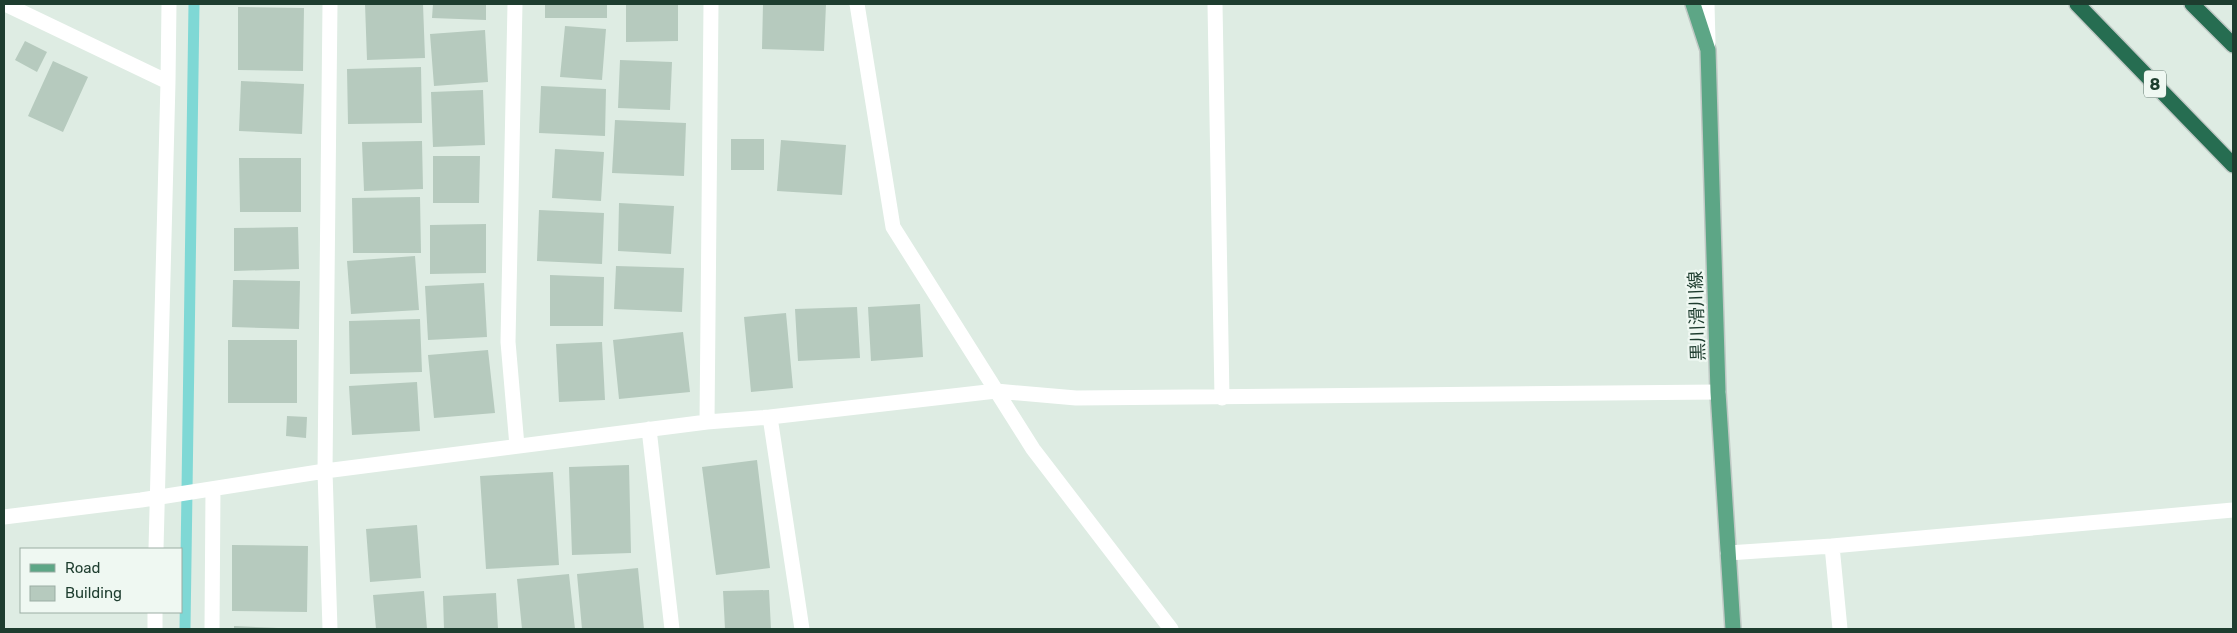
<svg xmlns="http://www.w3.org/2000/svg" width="2237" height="633" viewBox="0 0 2237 633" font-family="Rubik,'Noto Sans JP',sans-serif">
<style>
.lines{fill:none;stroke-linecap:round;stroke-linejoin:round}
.stream{stroke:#7fd8d5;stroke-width:11}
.building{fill:#b6cabe}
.major-casing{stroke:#c0c9c5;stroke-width:18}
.highway-casing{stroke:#c0c9c5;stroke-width:18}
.minor{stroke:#fff;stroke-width:15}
.major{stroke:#5da686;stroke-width:15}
.highway{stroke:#266d51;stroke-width:15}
.labels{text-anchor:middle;stroke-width:4.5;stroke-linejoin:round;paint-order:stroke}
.shield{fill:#eff8f2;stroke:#5d756a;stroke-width:1}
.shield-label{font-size:16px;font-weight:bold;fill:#1e3d2f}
.street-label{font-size:18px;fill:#1e3d2f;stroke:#eff8f2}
</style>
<rect width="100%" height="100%" fill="#deece3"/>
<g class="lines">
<path class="stream" d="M 185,629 L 194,4"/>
</g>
<path class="building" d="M 365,4 L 423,4 L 425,58 L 367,60 Z
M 433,4 L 486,4 L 486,20 L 432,18 Z
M 545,4 L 607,4 L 607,18 L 545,18 Z
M 626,4 L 678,4 L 678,41 L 626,42 Z
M 763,4 L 826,4 L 824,51 L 762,49 Z
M 238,7 L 304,8 L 303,71 L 238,70 Z
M 565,26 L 606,29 L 602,80 L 560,77 Z
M 485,30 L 488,82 L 434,86 L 430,34 Z
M 25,41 L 47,52 L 37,72 L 15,60 Z
M 620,60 L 672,62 L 670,110 L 618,108 Z
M 53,61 L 88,77 L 63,132 L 28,116 Z
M 421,67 L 422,123 L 348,124 L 347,69 Z
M 241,81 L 304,84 L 302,134 L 239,131 Z
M 541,86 L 606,89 L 605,136 L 539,133 Z
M 483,90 L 485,145 L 433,147 L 431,92 Z
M 615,120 L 686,123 L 684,176 L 612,173 Z
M 731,139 L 764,139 L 764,170 L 731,170 Z
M 781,140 L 846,145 L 842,195 L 777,191 Z
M 422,141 L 423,189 L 364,191 L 362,142 Z
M 555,149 L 604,152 L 601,201 L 552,198 Z
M 433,156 L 480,156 L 479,203 L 433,203 Z
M 239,158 L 301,158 L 301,212 L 240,212 Z
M 420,197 L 421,253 L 353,253 L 352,198 Z
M 619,203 L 674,206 L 671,254 L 618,251 Z
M 539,210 L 604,213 L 602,264 L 537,261 Z
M 486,224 L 486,273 L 430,274 L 430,225 Z
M 298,227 L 299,269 L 234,271 L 234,228 Z
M 415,256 L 419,310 L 351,314 L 347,261 Z
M 616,266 L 684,268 L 682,312 L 614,309 Z
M 550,275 L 604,277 L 603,326 L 550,326 Z
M 233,280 L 300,281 L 299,329 L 232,327 Z
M 484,283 L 487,337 L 428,340 L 425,286 Z
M 920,304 L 923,357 L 871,361 L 868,307 Z
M 857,307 L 860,358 L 798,361 L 795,309 Z
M 786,313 L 793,388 L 751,392 L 744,317 Z
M 420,319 L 422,372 L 350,374 L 349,321 Z
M 683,332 L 690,392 L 619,399 L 613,340 Z
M 228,340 L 297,340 L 297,403 L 228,403 Z
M 602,342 L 605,400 L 559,402 L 556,344 Z
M 488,350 L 495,413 L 434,418 L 428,355 Z
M 417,382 L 420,431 L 352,435 L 349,386 Z
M 287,416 L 307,417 L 306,438 L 286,436 Z
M 757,460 L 770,568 L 716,575 L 702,467 Z
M 629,465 L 631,553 L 572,555 L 569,467 Z
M 553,472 L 559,565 L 486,569 L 480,476 Z
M 417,525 L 421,578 L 370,582 L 366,529 Z
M 232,545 L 308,546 L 307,612 L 232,611 Z
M 638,568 L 644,629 L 582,629 L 577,574 Z
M 569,574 L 575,629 L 522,629 L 517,579 Z
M 769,590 L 771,629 L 725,629 L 723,591 Z
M 424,591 L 427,629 L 376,629 L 373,595 Z
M 496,593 L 498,629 L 444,629 L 443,596 Z
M 234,626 L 278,628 L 278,629 L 234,629 Z"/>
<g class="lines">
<defs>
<path id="major" d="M 1693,4 L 1708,50 L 1718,392 L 1733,629"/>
<path id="highway" d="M 2077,4 L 2233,165
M 2192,4 L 2233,45"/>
</defs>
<use href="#major" class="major-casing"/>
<use href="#highway" class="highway-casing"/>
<path class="minor" d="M 5,4 L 168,82 L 156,549
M 515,4 L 508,342 L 517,446
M 857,4 L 893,227 L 1033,449 L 1171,629
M 1215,4 L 1222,398
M 1707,4 L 1708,43
M 168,82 L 169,4
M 770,417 L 802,629
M 707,422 L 711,4
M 649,429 L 672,629
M 4,517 L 141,500 L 325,471 L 707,422 L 770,417 L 996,391 L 1076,398 L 1718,392
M 1832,546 L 1840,629
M 1728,553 L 1832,546 L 2233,510
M 155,629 L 155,612
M 212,629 L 213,489
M 330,629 L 325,471 L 330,4"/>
<use href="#major" class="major"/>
<use href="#highway" class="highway"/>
</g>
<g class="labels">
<rect class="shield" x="2144" y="70.5" width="22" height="27" rx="4"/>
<g class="shield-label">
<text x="2155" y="90">8</text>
</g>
<g class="street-label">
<text transform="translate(1697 316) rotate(-92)" y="6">黒川滑川線</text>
</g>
</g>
<rect width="2237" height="633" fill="none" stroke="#1e3d2f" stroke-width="10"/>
<rect x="20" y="548" width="162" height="65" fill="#eff8f2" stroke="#9bada4"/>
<rect x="30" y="564" width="25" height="8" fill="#5da686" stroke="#9bada4"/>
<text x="65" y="573" font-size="15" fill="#1e3d2f">Road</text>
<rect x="30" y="586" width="25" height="15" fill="#b6cabe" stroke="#9bada4"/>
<text x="65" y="598" font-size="15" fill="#1e3d2f">Building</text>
</svg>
